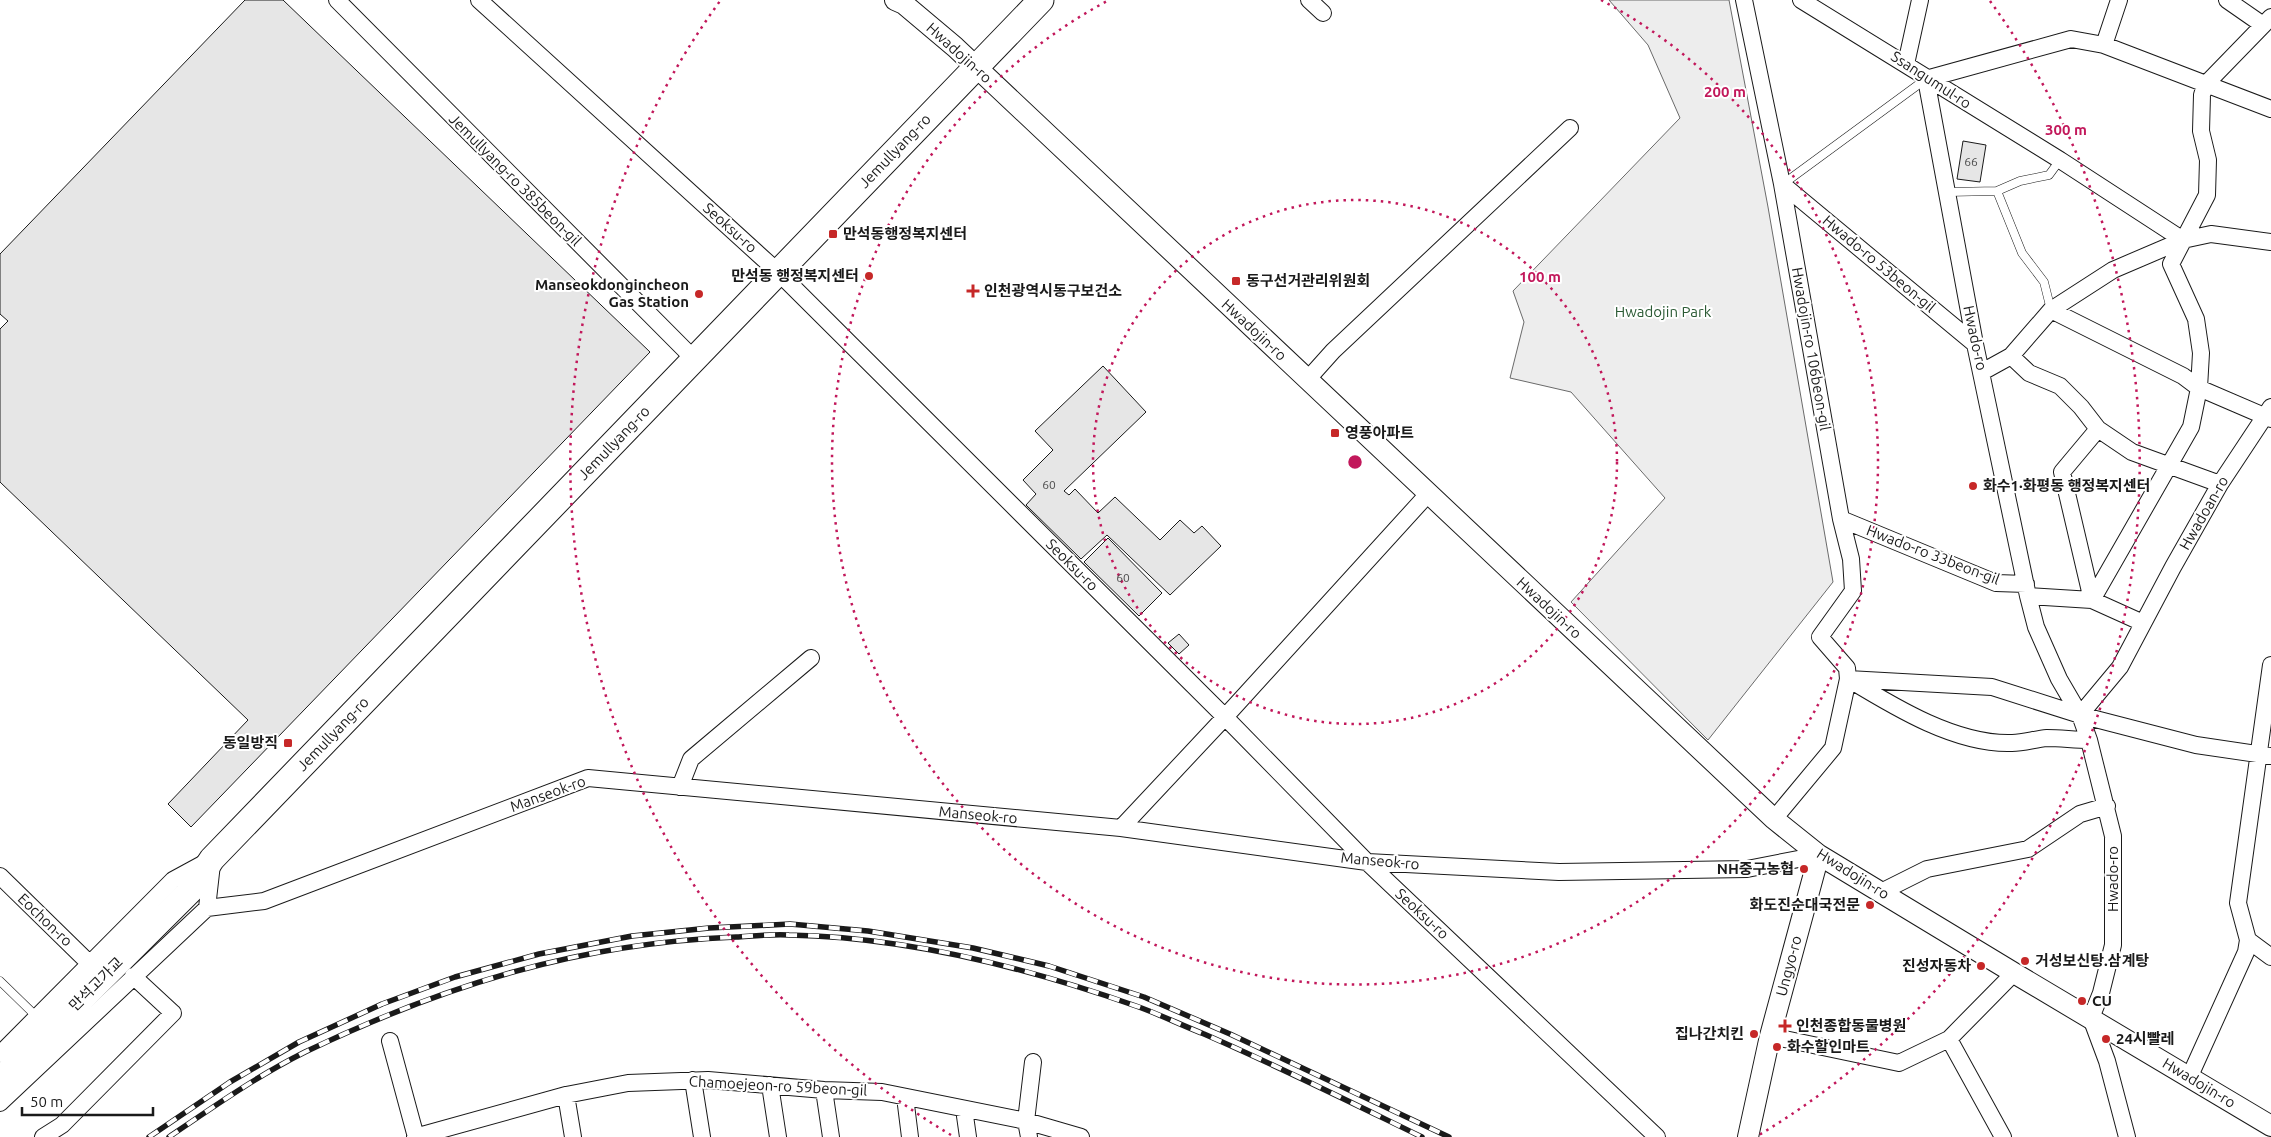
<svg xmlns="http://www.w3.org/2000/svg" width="2271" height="1137" viewBox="0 0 2271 1137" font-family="Ubuntu,'Noto Sans KR',sans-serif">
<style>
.built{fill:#ededed;stroke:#6a6a6a}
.building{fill:#e6e6e6;stroke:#1a1a1a}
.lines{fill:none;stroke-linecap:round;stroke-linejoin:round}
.service-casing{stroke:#1a1a1a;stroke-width:9}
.minor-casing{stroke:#1a1a1a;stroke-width:18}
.tertiary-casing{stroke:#1a1a1a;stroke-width:22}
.primary-casing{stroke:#1a1a1a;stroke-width:27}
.service{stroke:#fff;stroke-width:8}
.minor{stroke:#fff;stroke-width:16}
.tertiary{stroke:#fff;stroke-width:20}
.primary{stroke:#fff;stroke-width:25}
.rail-casing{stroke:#1a1a1a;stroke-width:5.5}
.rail{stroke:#fff;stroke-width:4;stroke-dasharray:11;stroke-linecap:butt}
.ring{fill:none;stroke:#c2185b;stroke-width:2.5;stroke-dasharray:2.5 5}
.poi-dot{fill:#c62828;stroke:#fff;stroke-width:2}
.labels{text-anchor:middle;stroke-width:4;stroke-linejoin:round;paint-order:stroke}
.number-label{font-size:12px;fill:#4d4d4d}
.street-label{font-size:15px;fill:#1a1a1a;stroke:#fff}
.poi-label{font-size:15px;font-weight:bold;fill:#1a1a1a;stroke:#fff;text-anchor:start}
.park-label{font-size:15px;fill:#2b5a34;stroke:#fff}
.centre{fill:#c2185b;stroke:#fff;stroke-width:2.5}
.ring-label{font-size:15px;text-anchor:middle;font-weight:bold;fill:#c2185b;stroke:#fff;stroke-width:4;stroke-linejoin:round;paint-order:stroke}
</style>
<rect width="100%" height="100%" fill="#fff"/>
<path class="built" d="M 1609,0 L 1729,0 L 1768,207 L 1833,582 L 1708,740 L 1571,602 L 1665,498 L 1571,392 L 1510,378 L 1524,322 L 1513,291 L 1680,118 L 1648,45 Z"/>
<path class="building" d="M 245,0 L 283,0 L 650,352 L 191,827 L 168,804 L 248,720 L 0,482 L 0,329 L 8,321 L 0,314 L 0,254 Z
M 1963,141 L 1986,145 L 1980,182 L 1957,179 Z
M 1103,366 L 1146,412 L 1064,491 L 1069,495 L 1075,489 L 1098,513 L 1115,497 L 1160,540 L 1180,520 L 1194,533 L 1202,526 L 1221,546 L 1170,595 L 1107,535 L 1081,559 L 1026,505 L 1036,494 L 1023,480 L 1053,450 L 1035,431 Z
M 1108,538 L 1162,593 L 1139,616 L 1084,562 Z
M 1179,634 L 1189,645 L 1179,654 L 1168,643 Z"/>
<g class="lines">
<defs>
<path id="service" d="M 1783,184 L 1926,79
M 1997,191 L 2022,253 L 2044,282 L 2051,310
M 1948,192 L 1997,191 L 2020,181 L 2049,175 L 2060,160
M 0,981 L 36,1016"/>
<path id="minor" d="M 337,0 L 694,359
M 479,0 L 778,272 L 1225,717 L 1367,862 L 1657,1137
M 1309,0 L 1323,13
M 1744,0 L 1782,184 L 1841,519 L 1851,559 L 1853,591 L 1820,637 L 1847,668 L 1848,679 L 1833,748 L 1774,819
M 1801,0 L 2060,160 L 2183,240 L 2211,234 L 2271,242
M 2227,0 L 2263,25
M 2104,45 L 2119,0
M 1906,64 L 1920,0
M 1782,184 L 1975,344
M 2051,310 L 2183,376 L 2199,388 L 2271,419
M 2011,356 L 2029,373 L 2060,386 L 2081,407 L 2098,429 L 2132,452 L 2220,484
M 1982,372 L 2011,356 L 2051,310 L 2113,270 L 2183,240
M 1307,380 L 1333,351 L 1570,128
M 1841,519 L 1996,583 L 2026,584
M 2028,596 L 2092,600 L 2143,623
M 2092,600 L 2191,427 L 2199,388 L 2201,353 L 2196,319 L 2171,264 L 2207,195 L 2208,160 L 2201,131 L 2202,95 L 2205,85 L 2271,17
M 2092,600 L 2062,472 L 2098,429
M 1848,679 L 1992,687 L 2080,715 L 2196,745 L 2271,756
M 1850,680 C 1896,708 1957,745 2012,743 C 2024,743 2035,739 2047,738 C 2061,738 2075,740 2089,740
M 2080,715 L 2120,667 L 2173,567 L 2220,484 L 2271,407
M 680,787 L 691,759 L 811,658
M 1121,828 L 1225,717 L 1428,494
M 212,864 L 207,908 L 264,901 L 588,778 L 1121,828 L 1367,862 L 1559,872 L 1747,869 L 1819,855
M 0,876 L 90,964
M 1881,892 L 1927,869 L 2028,849 L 2080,814 L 2107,806
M 2248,940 L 2271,957
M 1770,1036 L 1899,1063 L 1949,1039 L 2014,973
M 1949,1039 L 2003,1137
M 390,1041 L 416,1137
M 0,1054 L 173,880 L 208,861
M 2189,1078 L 2246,952 L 2248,940 L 2238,903 L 2271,665
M 693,1080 L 702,1137
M 770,1085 L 778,1137
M 824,1090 L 831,1137
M 566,1095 L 573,1137
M 905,1097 L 910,1137
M 0,1103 L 207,908
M 964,1109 L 968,1137
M 43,1137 L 62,1125 L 173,1013 L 133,976
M 415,1137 L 566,1095 L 628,1083 L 708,1080 L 824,1090 L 882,1092 L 1026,1121 L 1081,1137
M 1029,1137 L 1026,1121 L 1033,1062
M 2127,1137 L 2107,1061 L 2091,1018 L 2101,993 L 2113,945 L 2113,836 L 2089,740 L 2080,715 L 2059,679 L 2036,627 L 2028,596 L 1975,344 L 1926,79 L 2071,39 L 2104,45 L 2271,109"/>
<path id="tertiary" d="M 895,0 L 904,4 L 955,47 L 1774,819 L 1819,855 L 2014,973 L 2271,1126
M 1748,1137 L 1770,1036 L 1819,855"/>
<path id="primary" d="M 0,1080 L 192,889 L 212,859 L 1041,0"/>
</defs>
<use href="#service" class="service-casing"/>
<use href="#minor" class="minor-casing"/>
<use href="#tertiary" class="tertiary-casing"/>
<use href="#primary" class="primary-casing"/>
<use href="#service" class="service"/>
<use href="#minor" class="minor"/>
<use href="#tertiary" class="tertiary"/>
<use href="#primary" class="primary"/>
<defs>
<path id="rail" d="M 149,1137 L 230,1082 L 299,1042 L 382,1004 L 455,977 L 539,954 L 632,936 L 709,928 L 790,924 L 868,931 L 973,948 L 1049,966 L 1144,997 L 1230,1034 L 1449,1137
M 169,1137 C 213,1107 257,1076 305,1052 C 445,985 580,943 736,937 C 753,936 771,934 789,935 C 907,937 1025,967 1136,1006 C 1159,1014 1181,1025 1204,1034 C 1278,1066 1350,1102 1422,1137"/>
</defs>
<use href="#rail" class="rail-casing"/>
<use href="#rail" class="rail"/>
</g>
<g class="ring">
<circle cx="1355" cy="462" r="262"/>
<path d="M1601 0A523 523 0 1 1 1109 0"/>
<path d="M951 1135A785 785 0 0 1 720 1M1990 1A785 785 0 0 1 1759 1135"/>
</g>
<g class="poi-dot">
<rect x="828" y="229" width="10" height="10" rx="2.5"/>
<circle cx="869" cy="276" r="5"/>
<rect x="1231" y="276" width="10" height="10" rx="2.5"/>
<path d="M970.5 283.5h5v5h5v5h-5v5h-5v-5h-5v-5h5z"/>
<circle cx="699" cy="294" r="5"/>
<rect x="1330" y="428" width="10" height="10" rx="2.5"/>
<circle cx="1973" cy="486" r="5"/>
<rect x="283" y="738" width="10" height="10" rx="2.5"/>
<circle cx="1804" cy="869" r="5"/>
<circle cx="1870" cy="905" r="5"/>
<circle cx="2025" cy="961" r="5"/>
<circle cx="1981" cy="966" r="5"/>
<circle cx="2082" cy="1001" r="5"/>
<path d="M1782.5 1018.5h5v5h5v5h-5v5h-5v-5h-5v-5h5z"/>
<circle cx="1754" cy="1034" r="5"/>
<circle cx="2106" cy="1039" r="5"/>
<circle cx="1777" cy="1047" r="5"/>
</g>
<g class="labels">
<g class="number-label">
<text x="1971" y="166">66</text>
<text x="1049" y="489">60</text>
<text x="1123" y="582">60</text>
</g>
<g class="street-label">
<text transform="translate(959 53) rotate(42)" y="5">Hwadojin-ro</text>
<text transform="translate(1931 80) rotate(33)" y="5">Ssangumul-ro</text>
<text transform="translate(895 151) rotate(-46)" y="5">Jemullyang-ro</text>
<text transform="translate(515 180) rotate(45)" y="5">Jemullyang-ro 385beon-gil</text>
<text transform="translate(730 228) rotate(42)" y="5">Seoksu-ro</text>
<text transform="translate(1879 264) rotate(40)" y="5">Hwado-ro 53beon-gil</text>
<text transform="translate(1254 330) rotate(43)" y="5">Hwadojin-ro</text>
<text transform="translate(1975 338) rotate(78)" y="5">Hwado-ro</text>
<text transform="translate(1811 349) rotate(80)" y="5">Hwadojin-ro 106beon-gil</text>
<text transform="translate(614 443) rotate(-46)" y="5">Jemullyang-ro</text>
<text transform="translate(2204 513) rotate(-60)" y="5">Hwadoan-ro</text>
<text transform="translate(1933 555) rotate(21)" y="5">Hwado-ro 33beon-gil</text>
<text transform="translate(1072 565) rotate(45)" y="5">Seoksu-ro</text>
<text transform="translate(1549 608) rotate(43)" y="5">Hwadojin-ro</text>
<text transform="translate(333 734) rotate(-46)" y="5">Jemullyang-ro</text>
<text transform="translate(548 794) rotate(-20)" y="5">Manseok-ro</text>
<text transform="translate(978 815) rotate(5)" y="5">Manseok-ro</text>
<text transform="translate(1380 861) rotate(5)" y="5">Manseok-ro</text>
<text transform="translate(1853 874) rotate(32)" y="5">Hwadojin-ro</text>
<text transform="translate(2113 879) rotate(-90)" y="5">Hwado-ro</text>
<text transform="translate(1422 914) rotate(43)" y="5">Seoksu-ro</text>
<text transform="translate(45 920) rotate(44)" y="5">Eochon-ro</text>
<text transform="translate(1789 966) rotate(-75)" y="5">Ungyo-ro</text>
<text transform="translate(96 984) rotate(-45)" y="5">만석고가교</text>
<text transform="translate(2199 1083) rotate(31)" y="5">Hwadojin-ro</text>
<text transform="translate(778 1086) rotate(3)" y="5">Chamoejeon-ro 59beon-gil</text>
</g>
<g class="poi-label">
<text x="843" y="239">만석동행정복지센터</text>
<text x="859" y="281" text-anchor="end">만석동 행정복지센터</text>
<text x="1246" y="286">동구선거관리위원회</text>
<text x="689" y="290" text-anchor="end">Manseokdongincheon<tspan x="689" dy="17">Gas Station</tspan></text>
<text x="984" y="296">인천광역시동구보건소</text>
<text x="1345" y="438">영풍아파트</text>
<text x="1983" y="491">화수1·화평동 행정복지센터</text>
<text x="278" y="748" text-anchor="end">동일방직</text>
<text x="1794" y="874" text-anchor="end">NH중구농협</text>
<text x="1860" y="910" text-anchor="end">화도진순대국전문</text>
<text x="2035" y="966">거성보신탕.삼계탕</text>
<text x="1971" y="971" text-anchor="end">진성자동차</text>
<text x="2092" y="1006">CU</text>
<text x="1796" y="1031">인천종합동물병원</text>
<text x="1744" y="1039" text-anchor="end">집나간치킨</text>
<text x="2116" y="1044">24시빨레</text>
<text x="1787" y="1052">화수할인마트</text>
</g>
<g class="park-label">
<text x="1663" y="317">Hwadojin Park</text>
</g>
</g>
<circle cx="1355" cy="462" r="8" class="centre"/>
<g class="ring-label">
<text x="1725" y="97">200 m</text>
<text x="2066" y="135">300 m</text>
<text x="1540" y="282">100 m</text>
</g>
<path d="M22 1107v8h131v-8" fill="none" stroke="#1a1a1a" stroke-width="2.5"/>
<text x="30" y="1107" font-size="15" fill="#1a1a1a" stroke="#ffffff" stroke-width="4" paint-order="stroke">50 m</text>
</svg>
